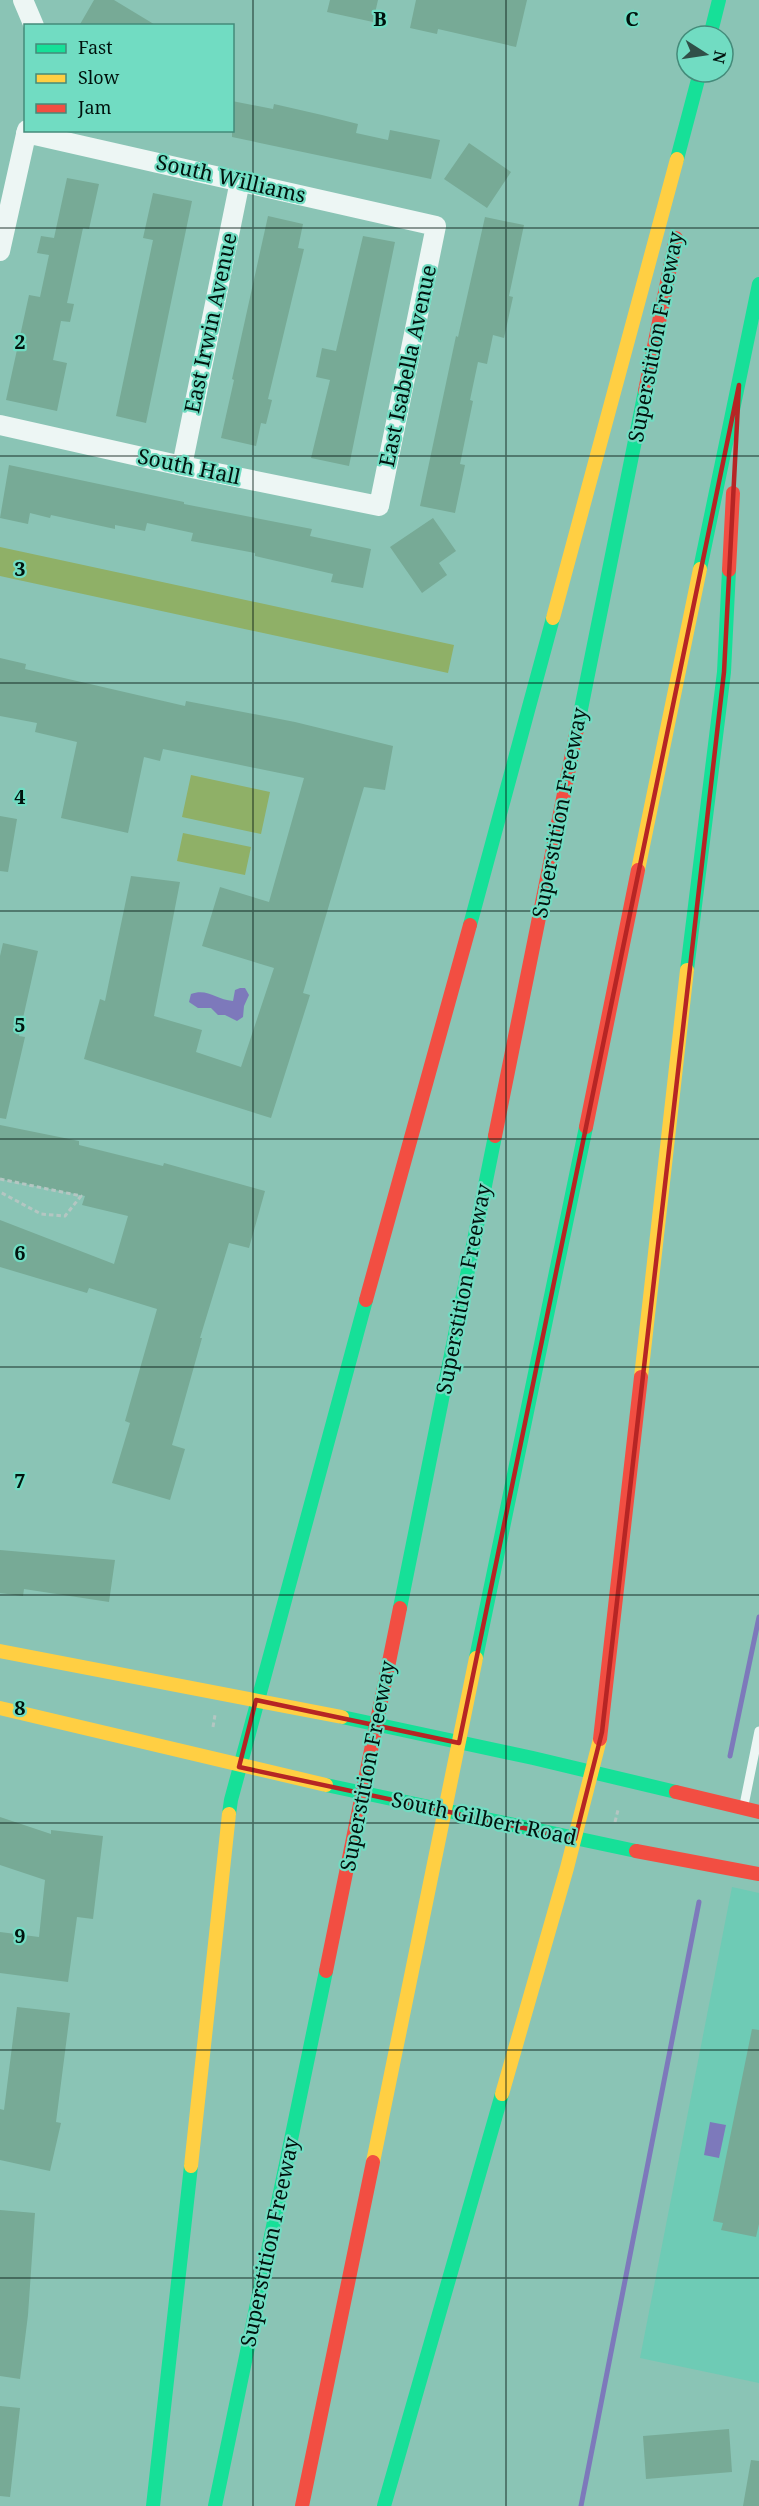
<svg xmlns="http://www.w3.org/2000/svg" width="759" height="2506" viewBox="0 0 759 2506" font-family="'Noto Serif',serif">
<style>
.built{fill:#6ecbb5}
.green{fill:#8fb067}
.water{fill:#7d79bb}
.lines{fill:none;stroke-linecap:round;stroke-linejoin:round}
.stream{stroke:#7d79bb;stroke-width:5}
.building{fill:#77aa96}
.path{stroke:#b4c6c2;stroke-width:3;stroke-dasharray:4.5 3;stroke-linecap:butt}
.lane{stroke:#edf6f4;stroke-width:9}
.street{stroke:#edf6f4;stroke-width:20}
.fast{stroke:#16e098;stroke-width:14}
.slow{stroke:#ffcf43;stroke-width:14}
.jam{stroke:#f24e42;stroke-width:14}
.marked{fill:none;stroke:#b62524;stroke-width:4.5;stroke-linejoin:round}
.grid{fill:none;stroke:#00120d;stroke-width:1.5;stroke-opacity:0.55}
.labels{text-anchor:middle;stroke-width:4.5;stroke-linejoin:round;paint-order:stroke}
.street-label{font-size:21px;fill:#00120d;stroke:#71dcc2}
.grid-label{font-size:20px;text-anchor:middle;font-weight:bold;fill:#00120d;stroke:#71dcc2;stroke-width:4.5;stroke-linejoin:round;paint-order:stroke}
</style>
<rect width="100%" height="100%" fill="#8ac4b5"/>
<path class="built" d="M 732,1887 L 759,1893 L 759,2383 L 640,2358 Z"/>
<path class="green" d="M 0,547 L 454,645 L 448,673 L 0,576 Z
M 191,775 L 270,792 L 261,834 L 182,817 Z
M 183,833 L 251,847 L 245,875 L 177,861 Z"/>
<path class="water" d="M 240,988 L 245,988 L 249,995 L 244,1006 L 243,1017 L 237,1021 L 225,1015 L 218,1015 L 211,1008 L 198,1008 L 189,1002 L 191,994 C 208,988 216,1000 233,1001 L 235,990 Z
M 710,2122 L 726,2125 L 719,2158 L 704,2155 Z"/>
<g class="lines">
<path class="stream" d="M 730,1756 L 759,1617
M 581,2506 L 699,1902"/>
</g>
<path class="building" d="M 94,0 L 114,0 L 157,26 L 79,26 Z
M 330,0 L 378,0 L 373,22 L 327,12 Z
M 416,0 L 527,0 L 516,47 L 438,29 L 437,34 L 410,28 Z
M 232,101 L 273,109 L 274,104 L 322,115 L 358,124 L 356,133 L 388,140 L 390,130 L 440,140 L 431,179 L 232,137 Z
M 469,143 L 511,172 L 487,208 L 444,179 Z
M 67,178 L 99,184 L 89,229 L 83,228 L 67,303 L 74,304 L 70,322 L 61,321 L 53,360 L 67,363 L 57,411 L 6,400 L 29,295 L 40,297 L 49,255 L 37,253 L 41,236 L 54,238 Z
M 153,193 L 192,201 L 146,423 L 116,416 L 153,240 L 143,238 Z
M 268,216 L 303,224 L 298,248 L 304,249 L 268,399 L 272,400 L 266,424 L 261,423 L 256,446 L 221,438 L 234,380 L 232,379 Z
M 485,217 L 524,225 L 509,296 L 513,297 L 504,338 L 493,335 L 487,364 L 478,362 L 470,400 L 473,401 L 460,464 L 465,465 L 455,513 L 420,506 L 456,336 L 458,337 Z
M 363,236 L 395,242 L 349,466 L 311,458 L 330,380 L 316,377 L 322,348 L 336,351 Z
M 9,465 L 184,502 L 184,504 L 312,529 L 310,536 L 371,549 L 363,588 L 331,582 L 333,574 L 255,556 L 255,553 L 191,541 L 193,533 L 147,523 L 145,531 L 115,525 L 115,529 L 51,515 L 50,518 L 30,513 L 28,524 L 0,518 Z
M 433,518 L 456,551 L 439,563 L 447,575 L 422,593 L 390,547 Z
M 0,658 L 26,664 L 25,669 L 185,706 L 186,701 L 295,722 L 393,746 L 385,790 L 364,787 L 303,993 L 310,995 L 271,1118 L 84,1059 L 100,999 L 105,1001 L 131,876 L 180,882 L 154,1016 L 202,1030 L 196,1052 L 241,1067 L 274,968 L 202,946 L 220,887 L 269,902 L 304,778 L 163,749 L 160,761 L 144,757 L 128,833 L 61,818 L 77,742 L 35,732 L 37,723 L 0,716 Z
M 0,816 L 17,819 L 8,872 L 0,871 Z
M 3,943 L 38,951 L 19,1036 L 25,1037 L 6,1119 L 0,1118 L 0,956 Z
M 0,1125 L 79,1141 L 79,1145 L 163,1166 L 164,1163 L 265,1191 L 249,1248 L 229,1243 L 200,1338 L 202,1338 L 172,1445 L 185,1449 L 170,1500 L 112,1483 L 130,1423 L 125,1421 L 157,1309 L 89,1288 L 87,1293 L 0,1267 L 0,1220 L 114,1264 L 128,1216 L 82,1205 L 85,1196 L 0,1179 Z
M 0,1550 L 115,1560 L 109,1602 L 24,1589 L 23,1596 L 0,1593 Z
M 0,1817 L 51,1834 L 51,1830 L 103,1836 L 93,1919 L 77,1917 L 68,1982 L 0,1973 L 0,1932 L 39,1937 L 45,1880 L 0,1865 Z
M 17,2007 L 70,2013 L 56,2122 L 61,2123 L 50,2171 L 0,2160 L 0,2109 L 4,2110 Z
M 752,2029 L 759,2030 L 759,2224 L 756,2237 L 721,2230 L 723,2223 L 713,2221 Z
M 0,2210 L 35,2213 L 28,2315 L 20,2379 L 0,2376 Z
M 0,2406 L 20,2408 L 10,2497 L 0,2496 Z
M 729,2429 L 732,2472 L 646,2479 L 643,2436 Z
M 751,2460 L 759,2461 L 759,2506 L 743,2506 Z"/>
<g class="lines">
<path class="path" d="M 0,1179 L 81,1196 L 65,1216 L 41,1214 L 0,1192
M 213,1727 L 215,1715
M 615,1822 L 618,1810"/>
<path class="lane" d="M 744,1805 L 759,1731"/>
<path class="street" d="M 23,0 L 34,26
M 0,251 L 27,130
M 0,425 L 182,466 L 379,506 L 436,226 L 26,133
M 182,466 L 240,181"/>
<path class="fast" d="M 710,36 L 719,0
M 677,159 L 700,72
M 700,569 L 759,284
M 577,729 L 645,391
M 470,925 L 553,618
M 687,970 L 724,672 L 729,570
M 400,1608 L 495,1136
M 476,1658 L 586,1127
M 342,1717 L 533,1758 L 676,1792
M 326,1785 L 636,1851
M 229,1814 L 231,1800 L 366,1300
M 153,2506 L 191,2166
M 215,2506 L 326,1971
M 384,2506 L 502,2094"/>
<path class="slow" d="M 553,618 L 677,159
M 638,870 L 700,569
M 641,1377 L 687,970
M 0,1651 L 342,1717
M 0,1708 L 326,1785
M 502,2094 L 567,1868 L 600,1739
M 373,2162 L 476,1658
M 191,2166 L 229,1814"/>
<path class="jam" d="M 645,391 L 676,238
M 729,570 L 733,493
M 586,1127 L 638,870
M 495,1136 L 577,729
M 366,1300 L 470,925
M 600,1739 L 641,1377
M 676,1792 L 759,1812
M 636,1851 L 759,1874
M 326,1971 L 400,1608
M 302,2506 L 373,2162"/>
</g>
<path class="marked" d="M 739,385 L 724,672 L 602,1732 L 575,1839 L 239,1767 L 256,1700 L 459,1743 Z"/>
<path class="grid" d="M 253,0 L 253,2506M 506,0 L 506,2506M 0,228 L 759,228M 0,456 L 759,456M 0,683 L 759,683M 0,911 L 759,911M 0,1139 L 759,1139M 0,1367 L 759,1367M 0,1595 L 759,1595M 0,1823 L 759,1823M 0,2050 L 759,2050M 0,2278 L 759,2278"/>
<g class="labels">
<g class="street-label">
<text transform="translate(231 179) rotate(13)" y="7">South Williams</text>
<text transform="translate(211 323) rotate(-78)" y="7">East Irwin Avenue</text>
<text transform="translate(656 337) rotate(-79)" y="7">Superstition Freeway</text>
<text transform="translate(408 366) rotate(-78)" y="7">East Isabella Avenue</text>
<text transform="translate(189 467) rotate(12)" y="7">South Hall</text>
<text transform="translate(560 813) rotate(-79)" y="7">Superstition Freeway</text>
<text transform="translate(464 1289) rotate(-79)" y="7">Superstition Freeway</text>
<text transform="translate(368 1766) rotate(-79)" y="7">Superstition Freeway</text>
<text transform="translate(484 1819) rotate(12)" y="7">South Gilbert Road</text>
<text transform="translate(270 2242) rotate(-78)" y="7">Superstition Freeway</text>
</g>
</g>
<g class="grid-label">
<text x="380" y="26">B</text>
<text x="632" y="26">C</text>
<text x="20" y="349">2</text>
<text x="20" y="576">3</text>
<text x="20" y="804">4</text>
<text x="20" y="1032">5</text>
<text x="20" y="1260">6</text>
<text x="20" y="1488">7</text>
<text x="20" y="1715">8</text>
<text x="20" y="1943">9</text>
</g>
<rect x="24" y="24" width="210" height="108" fill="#71dcc2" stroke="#448b7a" stroke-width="1.5"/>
<rect x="36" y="44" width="30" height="9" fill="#16e098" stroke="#448b7a" stroke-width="1.5"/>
<text x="78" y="54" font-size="18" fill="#00120d">Fast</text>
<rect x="36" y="74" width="30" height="9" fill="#ffcf43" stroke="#448b7a" stroke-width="1.5"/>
<text x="78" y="84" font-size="18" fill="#00120d">Slow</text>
<rect x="36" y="104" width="30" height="9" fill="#f24e42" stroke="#448b7a" stroke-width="1.5"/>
<text x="78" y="114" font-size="18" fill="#00120d">Jam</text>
<g transform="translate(705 54) rotate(102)"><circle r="28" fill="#71dcc2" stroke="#448b7a" stroke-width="1.5"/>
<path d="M0-4.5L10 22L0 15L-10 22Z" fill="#305048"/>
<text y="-9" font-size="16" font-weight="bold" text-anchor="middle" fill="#00120d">N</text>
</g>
</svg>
